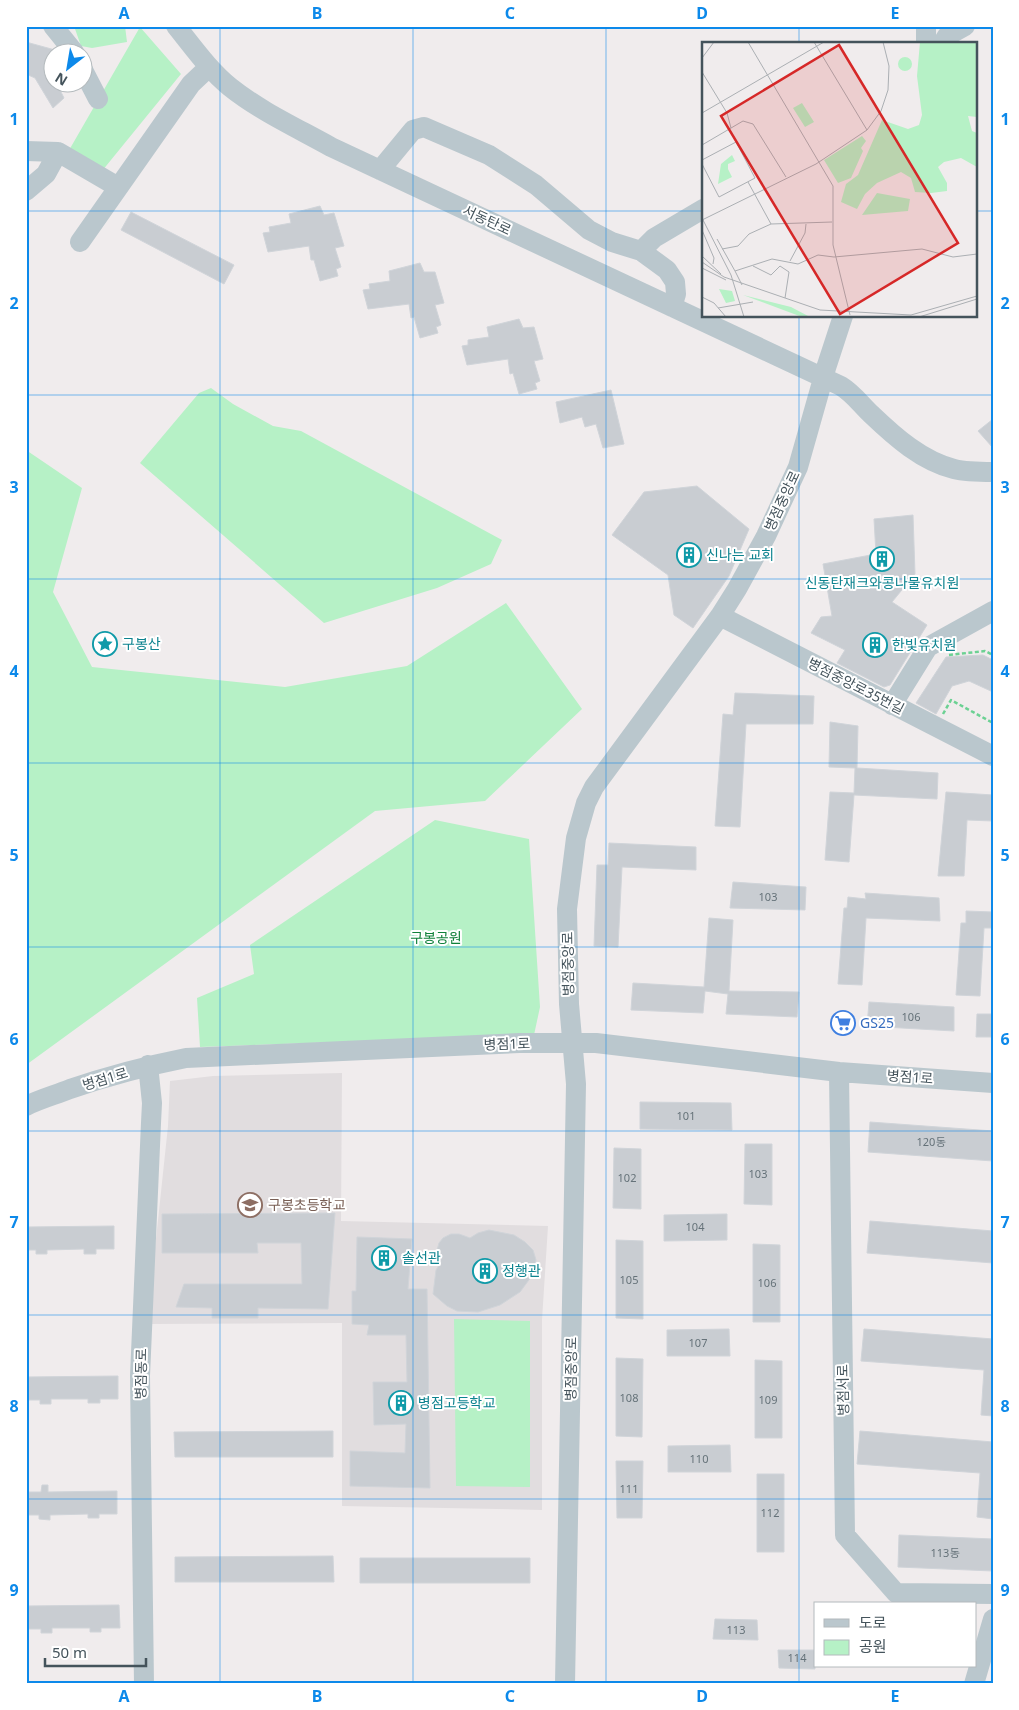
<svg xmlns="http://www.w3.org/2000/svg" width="1019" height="1710" viewBox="0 0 1019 1710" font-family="'Noto Sans','Noto Sans KR',sans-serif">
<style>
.education{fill:#e1dddf}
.green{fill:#b6f1c6}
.building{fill:#c9cdd2;stroke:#d0d4d9}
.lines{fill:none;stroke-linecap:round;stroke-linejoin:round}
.path{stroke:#6cd193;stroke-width:2.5;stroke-dasharray:4 2.5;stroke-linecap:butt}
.minor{stroke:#bac7cd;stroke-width:20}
.grid{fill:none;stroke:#0c89ea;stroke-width:1;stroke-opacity:0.55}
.labels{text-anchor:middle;stroke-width:4;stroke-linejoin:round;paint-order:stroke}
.number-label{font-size:11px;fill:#657279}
.street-label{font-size:14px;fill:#44535b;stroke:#fff}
.culture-label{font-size:14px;fill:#0d838f;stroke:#fff;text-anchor:start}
.park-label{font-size:14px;fill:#10813a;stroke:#fff}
.shop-label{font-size:14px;fill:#366cbe;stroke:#fff;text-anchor:start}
.education-label{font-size:14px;fill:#785e54;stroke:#fff;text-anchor:start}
.inset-road{fill:none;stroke:#abafb3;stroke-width:1}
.view{fill:#d62828;fill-opacity:0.15;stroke:#d62828;stroke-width:2.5}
.inset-edge{fill:none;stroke:#44535b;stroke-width:2.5}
.neatline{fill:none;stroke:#0c89ea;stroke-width:2}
.grid-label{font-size:16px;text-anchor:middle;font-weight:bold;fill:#0c89ea}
</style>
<rect width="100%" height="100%" fill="#f0eced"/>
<path class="education" d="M 342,1073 L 341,1221 L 548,1226 L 542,1320 L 542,1510 L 342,1506 L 342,1323 L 147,1324 L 168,1126 L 170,1081 L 213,1076 Z"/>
<path class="green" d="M 74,26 L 125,26 L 127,42 L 92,48 L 81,46 Z
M 140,27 L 181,74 L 102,171 L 68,152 Z
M 211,388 L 233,404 L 273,426 L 301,431 L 502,540 L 491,564 L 437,588 L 324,623 L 140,463 L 199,393 Z
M 26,450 L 82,488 L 53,592 L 92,667 L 285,687 L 407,666 L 506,603 L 582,709 L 485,801 L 375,811 L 26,1065 Z
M 435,820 L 529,839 L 540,1007 L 534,1035 L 200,1047 L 197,998 L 254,974 L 250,945 Z
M 454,1319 L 530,1321 L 530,1487 L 456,1486 Z"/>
<path class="building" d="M 26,42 L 55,50 L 55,52 L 52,52 L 50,70 L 52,76 L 52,82 L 56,82 L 64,98 L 53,108 L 35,78 L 26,74 Z
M 320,206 L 324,215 L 334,213 L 344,246 L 335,248 L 341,267 L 336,269 L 338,276 L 320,281 L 314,260 L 311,260 L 309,246 L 268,252 L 263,233 L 270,232 L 269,227 L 291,223 L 289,214 Z
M 131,212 L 234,265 L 224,284 L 121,230 Z
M 420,263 L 424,272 L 435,272 L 444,303 L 435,305 L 441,325 L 436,327 L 438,333 L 420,338 L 414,317 L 411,318 L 409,304 L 368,309 L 363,290 L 370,289 L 369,284 L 390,281 L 389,271 Z
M 519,319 L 523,328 L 534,327 L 543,359 L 534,361 L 540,381 L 535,383 L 537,389 L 519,394 L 513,373 L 510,374 L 508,359 L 467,365 L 462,346 L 468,345 L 468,340 L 489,337 L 487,327 Z
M 611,390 L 624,444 L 603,448 L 596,424 L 585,427 L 582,417 L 560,423 L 556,402 Z
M 993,419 L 993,448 L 978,431 Z
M 697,486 L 749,529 L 729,576 L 693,628 L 674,615 L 668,575 L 612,535 L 644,492 Z
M 913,515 L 915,574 L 892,602 L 927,625 L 890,685 L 884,687 L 837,663 L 845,650 L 811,633 L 821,617 L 832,616 L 823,564 L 876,554 L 874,519 Z
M 983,655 L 993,660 L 993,692 L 969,681 L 952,686 L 936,714 L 916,703 L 946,657 Z
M 735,693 L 814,696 L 813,724 L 746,724 L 740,827 L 715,826 L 723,714 L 733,715 Z
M 830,722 L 858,726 L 857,768 L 938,773 L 937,799 L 854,795 L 849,862 L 825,860 L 830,792 L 854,793 L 855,768 L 829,767 Z
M 946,792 L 993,795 L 993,821 L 967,820 L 964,876 L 938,876 Z
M 609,843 L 696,847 L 696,870 L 622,867 L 618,947 L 594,946 L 597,865 L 608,865 Z
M 733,882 L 806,887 L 805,910 L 730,908 Z
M 865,893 L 939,898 L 940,921 L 866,918 L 862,985 L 838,984 L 844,908 L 847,908 L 848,897 L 866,899 Z
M 966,911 L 993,912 L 993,928 L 984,928 L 980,996 L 956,995 L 961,923 L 966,923 Z
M 709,918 L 733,920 L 729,991 L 799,992 L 797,1017 L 726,1014 L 728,994 L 705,991 L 703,1013 L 631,1010 L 633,983 L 704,987 Z
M 869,1002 L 954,1007 L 954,1031 L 867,1026 Z
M 977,1014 L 993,1014 L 993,1037 L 976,1037 Z
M 640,1102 L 731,1103 L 732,1130 L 640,1129 Z
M 870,1122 L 993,1131 L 993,1161 L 868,1152 Z
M 745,1144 L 772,1144 L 772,1205 L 744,1204 Z
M 614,1148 L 641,1149 L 641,1209 L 613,1208 Z
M 335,1213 L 328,1309 L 258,1308 L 258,1318 L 212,1318 L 212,1308 L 176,1307 L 184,1284 L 302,1284 L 301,1243 L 257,1243 L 258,1253 L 162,1253 L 162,1214 Z
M 727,1214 L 727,1240 L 664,1241 L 664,1215 Z
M 870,1221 L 993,1231 L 993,1263 L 867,1253 Z
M 114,1226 L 114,1249 L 96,1249 L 96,1254 L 84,1254 L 84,1249 L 47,1250 L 47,1254 L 36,1254 L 36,1250 L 26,1250 L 26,1227 Z
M 489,1230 L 514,1235 L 525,1242 L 533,1250 L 536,1260 L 534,1273 L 520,1292 L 500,1305 L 478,1312 L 457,1311 L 447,1306 L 433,1294 L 436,1270 L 441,1262 L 438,1257 L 437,1250 L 439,1243 L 443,1238 L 451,1234 L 459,1234 L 470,1238 L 478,1233 Z
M 357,1237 L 412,1239 L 408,1289 L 427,1289 L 430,1488 L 350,1486 L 350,1451 L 405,1453 L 406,1424 L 374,1425 L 373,1382 L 407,1382 L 406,1335 L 367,1335 L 369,1325 L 352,1324 L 352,1291 L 356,1291 Z
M 616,1240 L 643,1241 L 643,1319 L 616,1318 Z
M 753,1244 L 780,1245 L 780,1322 L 753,1322 Z
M 729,1329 L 730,1356 L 667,1356 L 667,1330 Z
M 864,1329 L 993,1339 L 993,1416 L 981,1415 L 984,1370 L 861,1361 Z
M 616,1358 L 643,1359 L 642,1437 L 616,1436 Z
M 755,1360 L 782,1361 L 782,1438 L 755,1438 Z
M 118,1376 L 118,1399 L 100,1399 L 100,1403 L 88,1403 L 88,1399 L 51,1399 L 51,1404 L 40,1404 L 40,1400 L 26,1400 L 26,1377 Z
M 333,1431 L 333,1457 L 175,1457 L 174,1432 Z
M 860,1431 L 993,1442 L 993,1519 L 977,1517 L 980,1473 L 857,1464 Z
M 730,1445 L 731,1472 L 668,1472 L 668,1446 Z
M 616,1461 L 643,1461 L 642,1518 L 617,1518 Z
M 757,1474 L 784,1474 L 784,1552 L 757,1552 Z
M 42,1485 L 48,1485 L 48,1492 L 117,1491 L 117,1514 L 99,1514 L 99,1518 L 88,1518 L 88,1514 L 50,1515 L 50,1520 L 39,1519 L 39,1515 L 26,1515 L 26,1492 L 41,1492 Z
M 899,1535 L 993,1539 L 993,1571 L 898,1567 Z
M 333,1556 L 334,1582 L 175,1582 L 175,1557 Z
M 360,1558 L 530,1558 L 530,1583 L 360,1583 Z
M 119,1605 L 120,1628 L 101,1628 L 101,1632 L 90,1632 L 90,1628 L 52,1628 L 52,1633 L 41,1633 L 41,1629 L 26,1629 L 26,1606 Z
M 715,1619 L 757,1620 L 758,1640 L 713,1639 Z
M 778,1650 L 815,1650 L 815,1669 L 779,1668 Z"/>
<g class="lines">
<path class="path" d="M 949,655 L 985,651 L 993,655
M 943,714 L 951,700 L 993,723"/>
<path class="minor" d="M 53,26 L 74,52
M 176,26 C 193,47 209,70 230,87 C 260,111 297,128 331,147 L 841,386 C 854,394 861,405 872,415 C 895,437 922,461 954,469 C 966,472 981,472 993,472
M 926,26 L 926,44
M 942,44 L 947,36 L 965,26
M 82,68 L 98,99
M 26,151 L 58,152 L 118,187
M 380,170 L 413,130 L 424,127 L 489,155 L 536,185 L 589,230 L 612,242 L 641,251 L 667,270 L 675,282 L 676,294 L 672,307
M 26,191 L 46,174 L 58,152
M 80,242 L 191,84 L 209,67
M 641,251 L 654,238 L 703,209
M 720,616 L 993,756
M 892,705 L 928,647 L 993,611
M 839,1072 L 845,1535 L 896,1593 L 993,1594
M 26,1106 C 40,1099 55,1095 70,1089 C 108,1076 146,1066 186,1058 L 519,1043 L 596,1043 L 839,1072 L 993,1083
M 144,1684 L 140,1376 L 151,1123 L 152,1103 L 148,1065
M 565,1684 L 576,1084 L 569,1004 L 567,909 L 576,838 L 586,803 L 594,787 L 720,616 L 737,589 L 766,536 L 798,467 L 826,368 L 843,316
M 974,1684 L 993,1619"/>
</g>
<path class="grid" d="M 220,26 L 220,1684M 413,26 L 413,1684M 606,26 L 606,1684M 799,26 L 799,44M 26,211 L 703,211M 975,211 L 993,211M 799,316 L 799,1684M 26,395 L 993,395M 26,579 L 993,579M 26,763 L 993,763M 26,947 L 993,947M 26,1131 L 993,1131M 26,1315 L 993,1315M 26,1499 L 993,1499"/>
<defs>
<symbol id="building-ring" viewBox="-11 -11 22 22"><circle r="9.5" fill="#fff" stroke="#0f9aa8" stroke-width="1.5"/><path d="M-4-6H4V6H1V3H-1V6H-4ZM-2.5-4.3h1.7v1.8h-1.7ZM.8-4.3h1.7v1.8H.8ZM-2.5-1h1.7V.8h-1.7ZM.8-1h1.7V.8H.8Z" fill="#0f9aa8"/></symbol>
<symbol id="sight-ring" viewBox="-11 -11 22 22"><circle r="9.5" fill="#fff" stroke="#0f9aa8" stroke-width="1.5"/><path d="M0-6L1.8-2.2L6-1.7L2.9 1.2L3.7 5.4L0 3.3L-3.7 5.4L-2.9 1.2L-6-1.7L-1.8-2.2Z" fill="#0f9aa8"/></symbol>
<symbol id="supermarket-ring" viewBox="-11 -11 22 22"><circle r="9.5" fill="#fff" stroke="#3f7fe0" stroke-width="1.5"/><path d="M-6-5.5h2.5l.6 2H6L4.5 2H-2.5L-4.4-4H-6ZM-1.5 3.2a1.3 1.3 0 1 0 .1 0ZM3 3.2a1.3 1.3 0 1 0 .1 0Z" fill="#3f7fe0"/></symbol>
<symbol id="school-ring" viewBox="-11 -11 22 22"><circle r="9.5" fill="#fff" stroke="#8d6e63" stroke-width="1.5"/><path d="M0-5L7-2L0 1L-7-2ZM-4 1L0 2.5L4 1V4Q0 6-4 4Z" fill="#8d6e63"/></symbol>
</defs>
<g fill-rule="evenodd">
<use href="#building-ring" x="675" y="541" width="28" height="28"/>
<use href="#building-ring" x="868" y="545" width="28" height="28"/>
<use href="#sight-ring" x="91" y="630" width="28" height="28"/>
<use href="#building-ring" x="861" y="631" width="28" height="28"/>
<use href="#supermarket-ring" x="829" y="1009" width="28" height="28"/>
<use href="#school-ring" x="236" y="1191" width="28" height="28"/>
<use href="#building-ring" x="370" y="1244" width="28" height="28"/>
<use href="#building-ring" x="471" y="1257" width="28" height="28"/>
<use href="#building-ring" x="387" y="1389" width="28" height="28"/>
</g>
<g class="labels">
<g class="number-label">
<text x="768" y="901">103</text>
<text x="911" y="1021">106</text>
<text x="686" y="1120">101</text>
<text x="931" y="1146">120동</text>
<text x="758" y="1178">103</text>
<text x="627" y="1182">102</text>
<text x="695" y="1231">104</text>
<text x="629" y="1284">105</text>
<text x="767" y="1287">106</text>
<text x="698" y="1347">107</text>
<text x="629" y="1402">108</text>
<text x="768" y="1404">109</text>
<text x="699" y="1463">110</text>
<text x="629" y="1493">111</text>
<text x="770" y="1517">112</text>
<text x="945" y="1557">113동</text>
<text x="736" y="1634">113</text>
<text x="797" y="1662">114</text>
</g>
<g class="street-label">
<text transform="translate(487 220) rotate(25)" y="5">서동탄로</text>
<text transform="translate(782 501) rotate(-65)" y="5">병점중앙로</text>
<text transform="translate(856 686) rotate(27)" y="5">병점중앙로35번길</text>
<text transform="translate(568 964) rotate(-91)" y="5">병점중앙로</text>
<text transform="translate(507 1044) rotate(-2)" y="5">병점1로</text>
<text transform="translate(910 1077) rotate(4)" y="5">병점1로</text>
<text transform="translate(105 1079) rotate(-17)" y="5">병점1로</text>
<text transform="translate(571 1369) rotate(-89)" y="5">병점중앙로</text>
<text transform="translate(141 1374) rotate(-89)" y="5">병점동로</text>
<text transform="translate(843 1390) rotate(-91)" y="5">병점서로</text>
</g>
<g class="culture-label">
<text x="706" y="560">신나는 교회</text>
<text x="882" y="588" text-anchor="middle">신동탄재크와콩나물유치원</text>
<text x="122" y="649">구봉산</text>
<text x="892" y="650">한빛유치원</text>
<text x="402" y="1263">솔선관</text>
<text x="502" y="1276">정행관</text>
<text x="418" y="1408">병점고등학교</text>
</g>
<g class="park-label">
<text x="436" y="943">구봉공원</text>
</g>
<g class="shop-label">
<text x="860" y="1028">GS25</text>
</g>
<g class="education-label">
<text x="268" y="1210">구봉초등학교</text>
</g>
</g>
<g transform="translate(702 42)">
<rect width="275" height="275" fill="#f0eced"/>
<path d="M 218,0 L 275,0 L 275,75 L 266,74 L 270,89 L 275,91 L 275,125 L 259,116 L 242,120 L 236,125 L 245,141 L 245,149 L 229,151 L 213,150 L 209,136 L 199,130 L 175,141 L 163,152 L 155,167 L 139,160 L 144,142 L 156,133 L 180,78 L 206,87 L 217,83 L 220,73 L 215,34 ZM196 22a7 7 0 1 1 14 0a7 7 0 1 1-14 0ZM 100,61 L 112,80 L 103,85 L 91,66 ZM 160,94 L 164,99 L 159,106 L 161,109 L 149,136 L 136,141 L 122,118 ZM 30,113 L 33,119 L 26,122 L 26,127 L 30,135 L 16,142 L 19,122 ZM 175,151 L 208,157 L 206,169 L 160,173 ZM 17,247 L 30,249 L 33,259 L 24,261 ZM 41,253 L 89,265 L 108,275 L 100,275 Z" fill="#b6f1c6"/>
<path class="inset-road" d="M 46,0 L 131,144 L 131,203 L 148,273M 112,0 L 165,88M 0,16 L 12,0M 0,30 L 25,71 L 29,86M 0,71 L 122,0M 0,103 L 41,79 L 51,82 L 84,135M 0,118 L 34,100 L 53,136 L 17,155 L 0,122M 46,140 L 69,182M 0,176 L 29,233 L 42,275M 0,178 L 114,122 L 165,88 L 179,69 L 186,48 L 187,24 L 181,0M 0,188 L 12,216 L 11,222M 15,197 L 33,229M 20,207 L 36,204 L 47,192 L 69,182 L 130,180M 0,214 L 19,232M 88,219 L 103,191 L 104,182M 0,220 L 22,235 L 118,268 L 209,273 L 275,254M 51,224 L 69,233 L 78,224 L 87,230 L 83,256M 0,226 L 24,238M 40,243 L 33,229 L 70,217 L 96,222 L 116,213 L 132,215 L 220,207 L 251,215 L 275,212M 0,255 L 12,261 L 24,275M 16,266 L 51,260M 217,275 L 275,257"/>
<path class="view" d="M 137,3 L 256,201 L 138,272 L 19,74 Z"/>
<rect width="275" height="275" class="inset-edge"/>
</g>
<rect width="1019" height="1710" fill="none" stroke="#ffffff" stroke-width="55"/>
<rect x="814" y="1602" width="162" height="65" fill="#ffffff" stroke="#b4babd"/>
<rect x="824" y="1619" width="25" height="8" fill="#bac7cd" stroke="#b4babd"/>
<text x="859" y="1628" font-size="15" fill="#44535b">도로</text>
<rect x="824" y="1640" width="25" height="15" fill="#b6f1c6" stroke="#b4babd"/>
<text x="859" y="1652" font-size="15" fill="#44535b">공원</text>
<g transform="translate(68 68) rotate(211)"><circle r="24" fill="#ffffff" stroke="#b4babd"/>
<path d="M0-4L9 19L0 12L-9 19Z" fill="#0c89ea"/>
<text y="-8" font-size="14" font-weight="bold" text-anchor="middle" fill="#44535b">N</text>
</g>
<path d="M45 1658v8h101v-8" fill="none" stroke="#44535b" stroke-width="2.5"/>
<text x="52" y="1658" font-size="15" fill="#44535b" stroke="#ffffff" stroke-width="4" paint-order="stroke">50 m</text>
<rect x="28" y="28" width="964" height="1654" class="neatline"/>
<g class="grid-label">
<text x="124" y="19">A</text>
<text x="317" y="19">B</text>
<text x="510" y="19">C</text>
<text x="702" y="19">D</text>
<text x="895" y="19">E</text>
<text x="14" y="125">1</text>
<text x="1005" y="125">1</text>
<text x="14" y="309">2</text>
<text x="1005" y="309">2</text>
<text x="14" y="493">3</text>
<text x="1005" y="493">3</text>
<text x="14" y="677">4</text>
<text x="1005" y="677">4</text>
<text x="14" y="861">5</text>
<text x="1005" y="861">5</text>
<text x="14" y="1045">6</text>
<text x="1005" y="1045">6</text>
<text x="14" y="1228">7</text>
<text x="1005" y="1228">7</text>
<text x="14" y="1412">8</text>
<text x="1005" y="1412">8</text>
<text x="14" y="1596">9</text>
<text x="1005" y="1596">9</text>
<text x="124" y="1702">A</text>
<text x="317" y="1702">B</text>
<text x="510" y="1702">C</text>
<text x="702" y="1702">D</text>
<text x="895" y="1702">E</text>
</g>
</svg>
